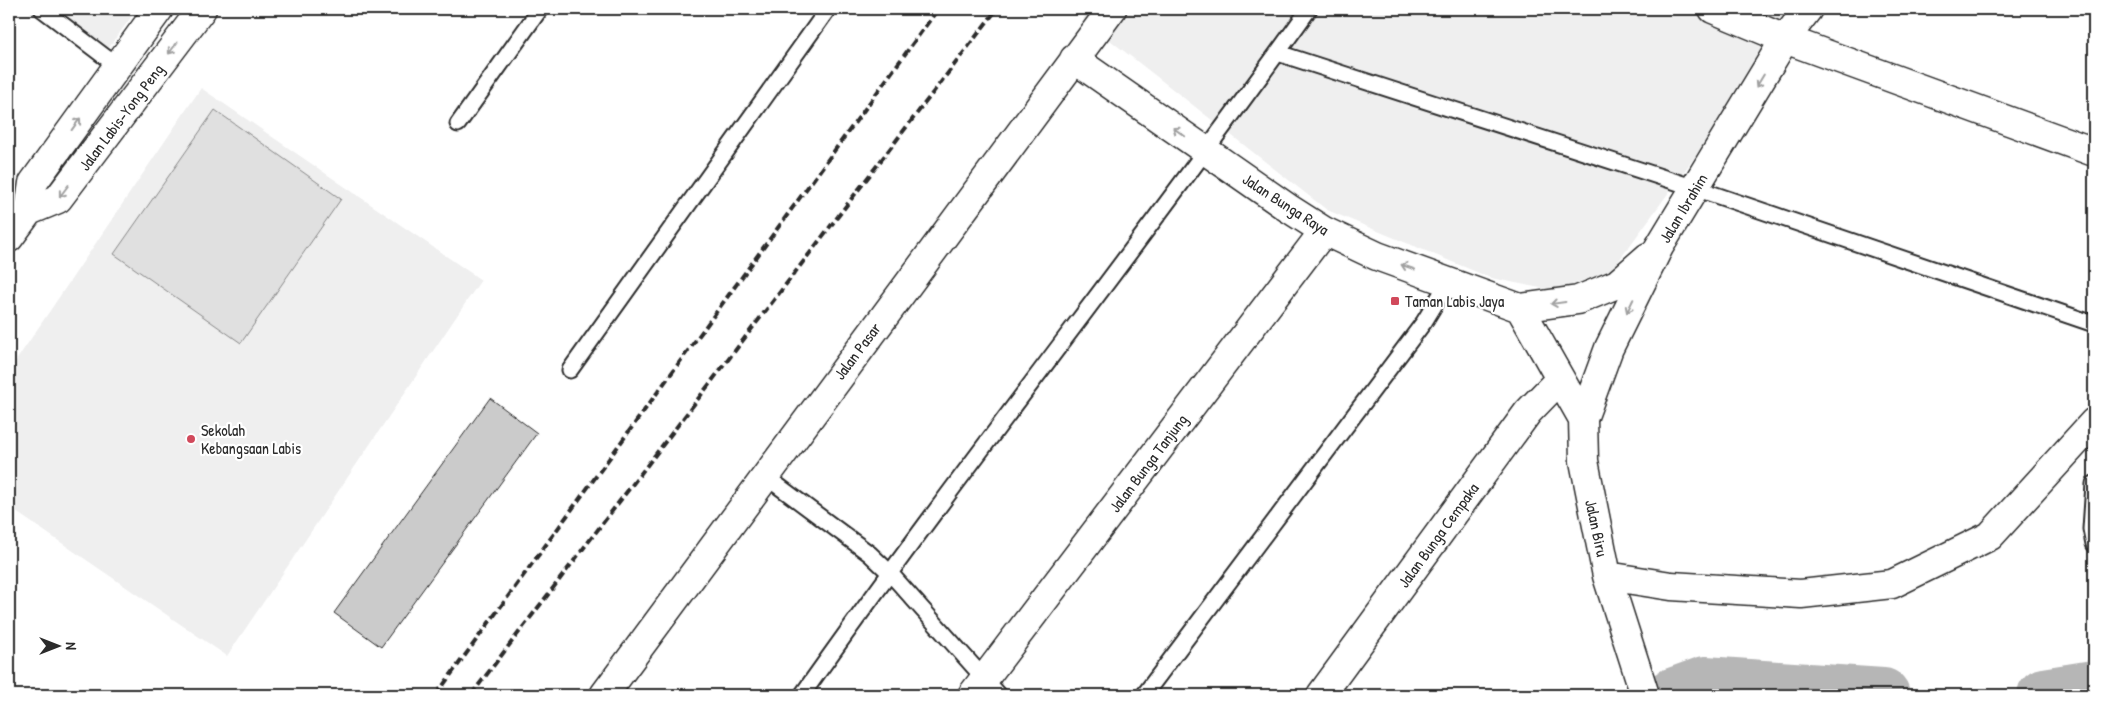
<svg xmlns="http://www.w3.org/2000/svg" width="2103" height="704" viewBox="0 0 2103 704" font-family="'Patrick Hand',sans-serif">
<style>
.built{fill:#efefef}
.green{fill:#e0e0e0;stroke:#868686}
.lines{fill:none;stroke-linecap:round;stroke-linejoin:round}
.river{stroke:#b6b6b6;stroke-width:54}
.building{fill:#cbcbcb;stroke:#2b2b2b}
.service-casing{stroke:#2b2b2b;stroke-width:19}
.minor-casing{stroke:#2b2b2b;stroke-width:31}
.trunk-casing{stroke:#2b2b2b;stroke-width:31}
.service{stroke:#fff;stroke-width:15}
.minor{stroke:#fff;stroke-width:28}
.trunk{stroke:#fff;stroke-width:28}
.rail{stroke:#2b2b2b;stroke-width:4;stroke-dasharray:8 4;stroke-linecap:butt}
.oneway{stroke:#a0a0a0}
.poi-dot{fill:#d1495b;stroke:#fff;stroke-width:2}
.labels{text-anchor:middle;stroke-width:4.5;stroke-linejoin:round;paint-order:stroke}
.street-label{font-size:16px;fill:#2b2b2b;stroke:#fff}
.poi-label{font-size:16px;fill:#2b2b2b;stroke:#fff;text-anchor:start}
</style>
<rect width="100%" height="100%" fill="#fff"/>
<filter id="ink" filterUnits="userSpaceOnUse"><feTurbulence type="fractalNoise" baseFrequency=".02" numOctaves="2"/><feDisplacementMap in="SourceGraphic" scale="10" xChannelSelector="R" yChannelSelector="G"/><feConvolveMatrix kernelMatrix="1 2 1 2 8 2 1 2 1" color-interpolation-filters="sRGB"/></filter>
<g filter="url(#ink)">
<path class="built" d="M 26,9 L 137,9 L 98,63 Z
M 1089,9 L 1803,9 L 1612,270 L 1555,291 L 1491,278 L 1327,210 L 1083,19 Z
M 201,88 L 481,280 L 227,656 L 9,507 L 9,371 Z"/>
<path class="green" d="M 215,110 L 341,199 L 241,343 L 114,254 Z"/>
<g class="lines">
<path class="river" d="M 1672,695 L 1705,683 L 1883,695
M 2044,695 L 2094,687"/>
</g>
<path class="building" d="M 490,398 L 537,433 L 381,647 L 334,613 Z"/>
<g class="lines">
<defs>
<path id="service" d="M 42,9 L 117,66
M 1278,53 L 1695,188 L 2094,324
M 458,124 L 540,9
M 570,370 L 828,9
M 765,476 L 870,554 L 890,573 L 999,695
M 2094,484 L 2091,529 L 2094,544
M 802,695 C 966,463 1144,240 1309,9
M 1144,695 L 1424,322 L 1449,281"/>
<path id="minor" d="M 1713,9 L 1785,39 L 2094,152
M 1074,59 L 1288,208 L 1324,231 L 1377,256 L 1520,308 L 1578,300 L 1617,284 L 1648,257
M 1520,308 L 1583,419
M 1607,576 L 1671,586 L 1801,594 L 1892,584 L 1990,536 L 2094,422
M 604,695 L 1112,9
M 972,695 L 1324,231
M 1321,695 L 1528,412 L 1560,379
M 1645,695 L 1607,576 L 1584,461 L 1583,419 L 1609,348 L 1659,247 L 1785,39 L 1808,9"/>
<path id="trunk" d="M 29,211 L 58,199 L 202,9
M 9,238 L 29,211 L 33,183 L 159,9"/>
</defs>
<use href="#service" class="service-casing"/>
<use href="#minor" class="minor-casing"/>
<use href="#trunk" class="trunk-casing"/>
<use href="#service" class="service"/>
<use href="#minor" class="minor"/>
<use href="#trunk" class="trunk"/>
<path class="rail" d="M 436,695 L 938,9
M 471,695 L 997,9"/>
</g>
<defs><path id="oneway-shaft" d="M-6 0H5M1.5-3L5.5 0L1.5 3" fill="none" stroke-width="1.6" stroke-linecap="round" stroke-linejoin="round" transform="scale(1.25)"/></defs>
<g class="oneway">
<use href="#oneway-shaft" transform="translate(173 48) rotate(127)"/>
<use href="#oneway-shaft" transform="translate(1760 81) rotate(121)"/>
<use href="#oneway-shaft" transform="translate(76 124) rotate(-54)"/>
<use href="#oneway-shaft" transform="translate(1179 132) rotate(-145)"/>
<use href="#oneway-shaft" transform="translate(64 191) rotate(127)"/>
<use href="#oneway-shaft" transform="translate(1408 267) rotate(-161)"/>
<use href="#oneway-shaft" transform="translate(1558 303) rotate(172)"/>
<use href="#oneway-shaft" transform="translate(1630 306) rotate(116)"/>
</g>
</g>
<g class="poi-dot">
<rect x="1390" y="296" width="10" height="10" rx="2.5"/>
<circle cx="191" cy="439" r="5"/>
</g>
<g class="labels">
<g class="street-label">
<text transform="translate(121 117) rotate(-53)" y="6">Jalan Labis-Yong Peng</text>
<text transform="translate(1286 204) rotate(33)" y="6">Jalan Bunga Raya</text>
<text transform="translate(1683 208) rotate(-59)" y="6">Jalan Ibrahim</text>
<text transform="translate(857 351) rotate(-53)" y="6">Jalan Pasar</text>
<text transform="translate(1148 463) rotate(-53)" y="6">Jalan Bunga Tanjung</text>
<text transform="translate(1597 528) rotate(78)" y="6">Jalan Biru</text>
<text transform="translate(1438 535) rotate(-54)" y="6">Jalan Bunga Cempaka</text>
</g>
<g class="poi-label">
<text x="1405" y="307">Taman Labis Jaya</text>
<text x="201" y="436">Sekolah<tspan x="201" dy="18">Kebangsaan Labis</tspan></text>
</g>
</g>
<rect width="2103" height="704" fill="none" stroke="#fff" stroke-width="30"/>
<rect x="15" y="15" width="2073" height="674" fill="none" stroke="#2b2b2b" stroke-width="2" filter="url(#ink)"/>
<g transform="translate(58 646) rotate(90)" stroke="#ffffff" stroke-width="4" paint-order="stroke">
<path d="M0-4L9 19L0 12L-9 19Z" fill="#2b2b2b"/>
<text y="-8" font-size="14" font-weight="bold" text-anchor="middle" fill="#2b2b2b">N</text>
</g>
</svg>
